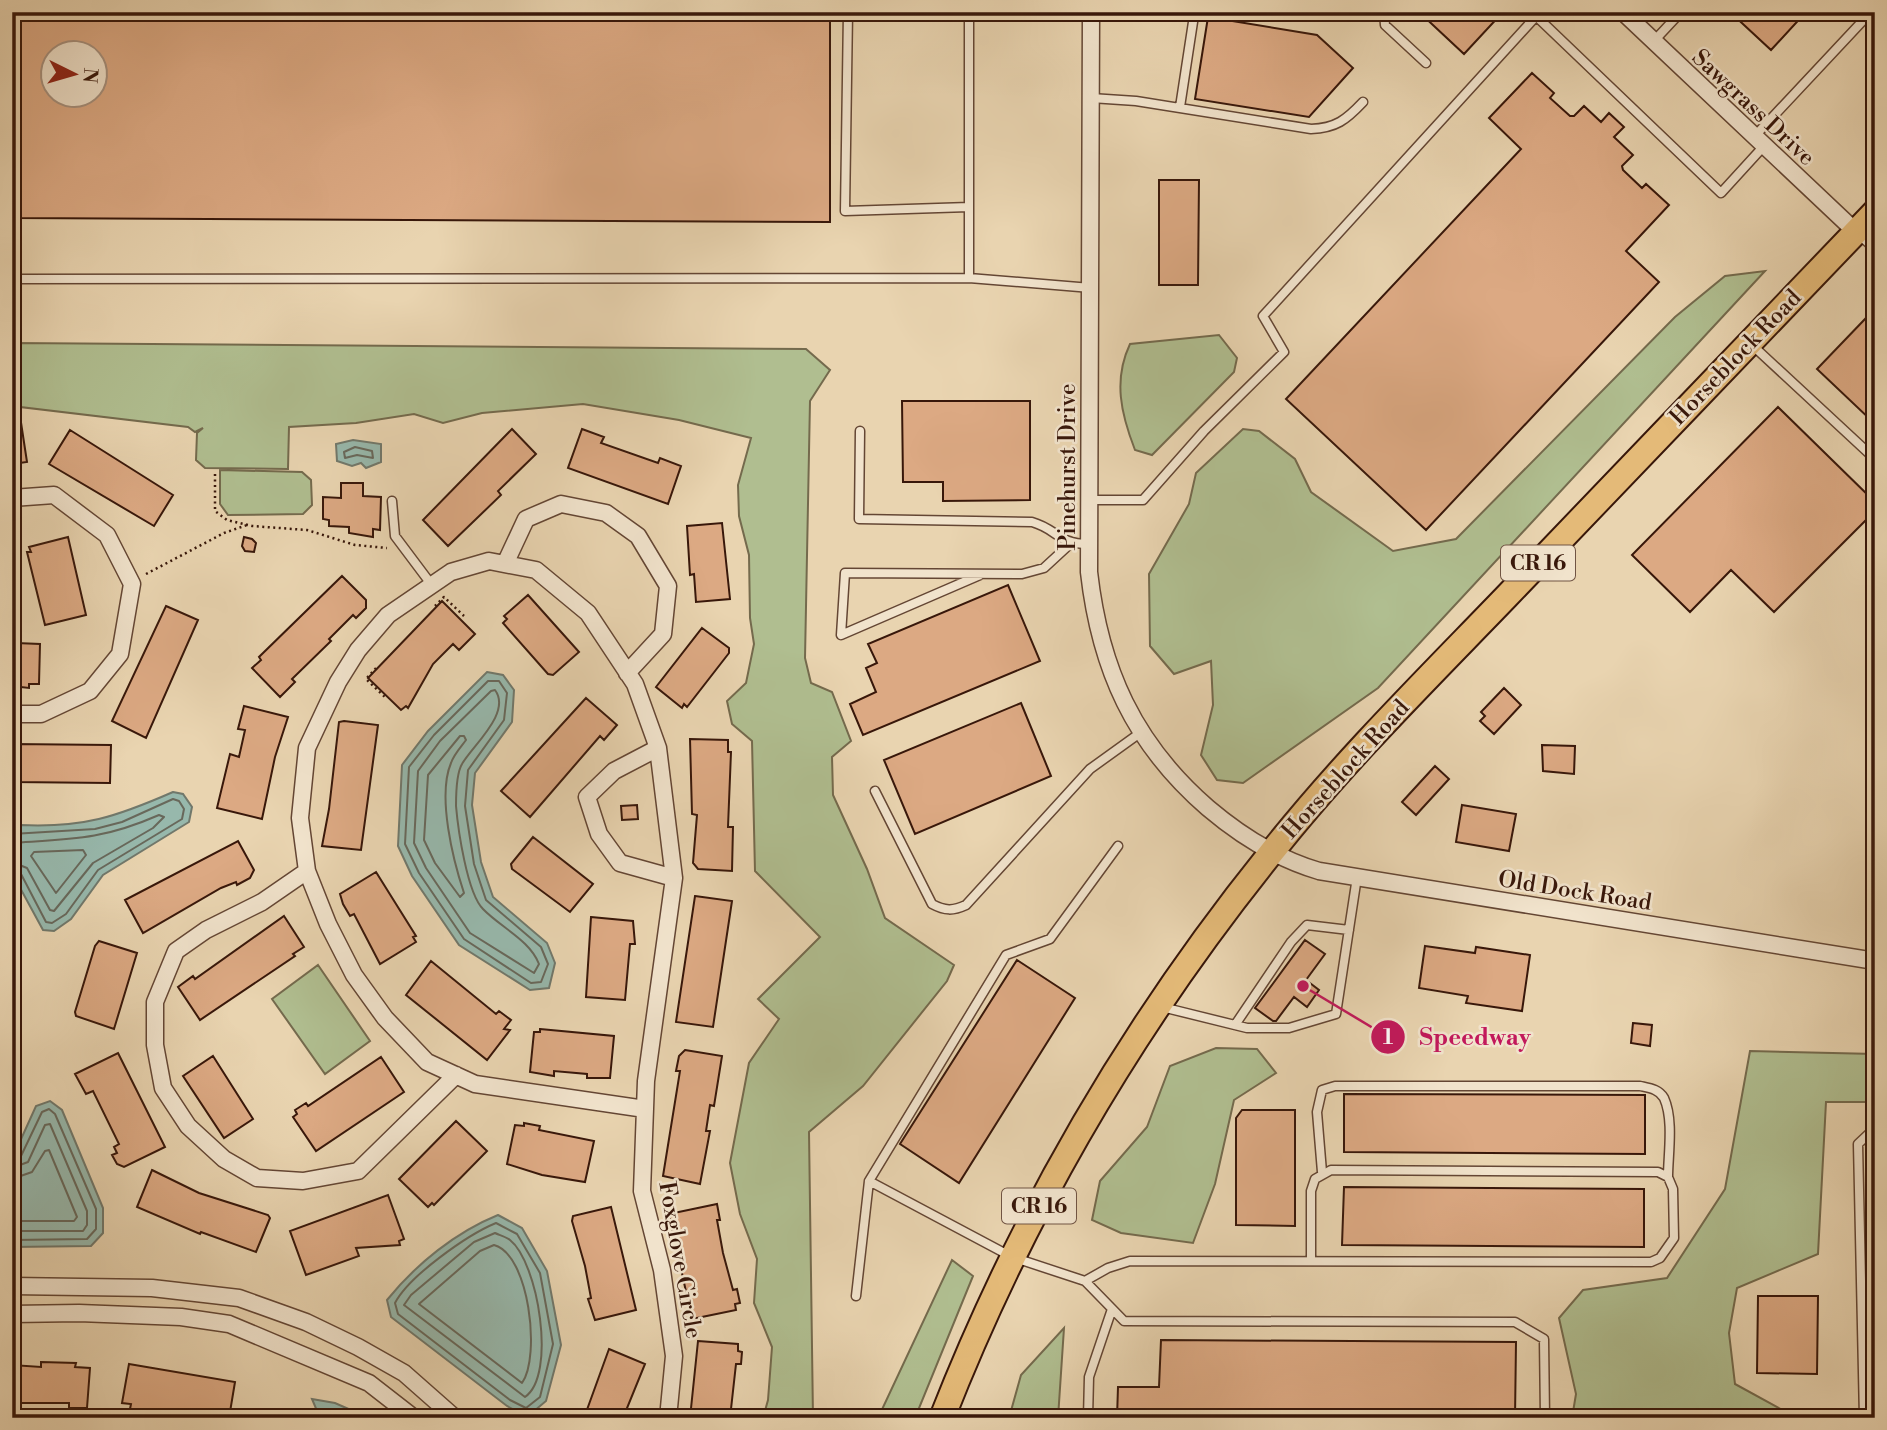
<svg xmlns="http://www.w3.org/2000/svg" width="1887" height="1430" viewBox="0 0 1887 1430" font-family="'Libre Bodoni',serif">
<style>
.green{fill:#b0be90;stroke:#746a4d;stroke-width:2}
.water{fill:#97b8ac;stroke:#71786b;stroke-width:2}
.lines{fill:none;stroke-linecap:round;stroke-linejoin:round}
.shore{stroke:#68685b;stroke-width:2}
.building{fill:#dca983;stroke:#38170a;stroke-width:2;fill-rule:evenodd}
.service-casing{stroke:#644634;stroke-width:11}
.minor-casing{stroke:#644634;stroke-width:19}
.primary-casing{stroke:#38170a;stroke-width:28}
.path{stroke:#38170a;stroke-width:2.5;stroke-dasharray:2 3.5;stroke-linecap:butt}
.service{stroke:#f1e3cc;stroke-width:8}
.minor{stroke:#f1e3cc;stroke-width:16}
.primary{stroke:#e4ba78;stroke-width:24}
.labels{text-anchor:middle;stroke-width:5;stroke-linejoin:round;paint-order:stroke}
.shield{fill:#f1e3cc;stroke:#705444;stroke-width:2}
.shield-label{font-size:21px;font-weight:bold;fill:#38170a}
.street-label{font-size:23px;fill:#38170a;stroke:#f1e3cc}
.leader{fill:none;stroke:#c2185b;stroke-width:2.5}
.callout-dot{fill:#c2185b;stroke:#f1e3cc;stroke-width:2.5}
.mark-label{font-size:21px;text-anchor:middle;font-weight:bold;fill:#fff}
.callout-label{font-size:24px;text-anchor:middle;font-weight:bold;fill:#c2185b;stroke:#f1e3cc;stroke-width:5;stroke-linejoin:round;paint-order:stroke}
</style>
<rect width="100%" height="100%" fill="#e9d4b0"/>
<filter id="stains"><feTurbulence type="fractalNoise" baseFrequency=".00286" numOctaves="4"/><feColorMatrix values="0 0 0 0 .2 0 0 0 0 .09 0 0 0 0 .02 0 0 0 .5 -.17"/></filter>
<radialGradient id="worn" r=".72"><stop offset=".6" stop-color="#630" stop-opacity="0"/><stop offset="1" stop-color="#630" stop-opacity=".3"/></radialGradient>
<path class="green" d="M 1765,271 L 1378,688 L 1243,783 L 1217,780 L 1201,755 L 1213,705 L 1211,661 L 1174,674 L 1150,646 L 1149,574 L 1189,504 L 1196,473 L 1243,429 L 1259,431 L 1295,459 L 1311,492 L 1393,551 L 1456,539 L 1675,317 L 1725,276 Z
M 1219,335 L 1237,358 L 1234,372 L 1152,455 L 1135,450 C 1121,414 1113,380 1130,344 Z
M 12,343 L 806,349 L 830,370 L 810,401 L 805,658 L 811,683 L 832,692 L 851,741 L 832,757 L 833,795 L 867,869 L 885,918 L 954,965 L 947,981 L 863,1086 L 809,1132 L 813,1418 L 763,1418 L 768,1400 L 772,1347 L 754,1303 L 757,1259 L 740,1214 L 730,1163 L 749,1063 L 779,1019 L 758,999 L 820,937 L 755,871 L 752,741 L 732,724 L 727,701 L 746,683 L 754,644 L 750,618 L 749,555 L 739,516 L 738,485 L 751,438 L 679,420 L 583,404 L 482,413 L 443,423 L 414,414 L 356,423 L 289,427 L 288,469 L 205,468 L 196,460 L 197,433 L 203,428 L 195,432 L 188,427 L 12,406 Z
M 220,470 L 302,472 L 311,480 L 312,505 L 303,514 L 228,515 L 220,504 Z
M 318,965 L 370,1041 L 325,1074 L 272,999 Z
M 1216,1048 L 1257,1049 L 1276,1073 L 1234,1100 L 1215,1184 L 1193,1243 L 1121,1233 L 1092,1220 L 1100,1181 L 1147,1127 L 1170,1066 Z
M 1750,1051 L 1875,1054 L 1875,1102 L 1826,1102 L 1818,1254 L 1737,1288 L 1729,1333 L 1735,1384 L 1797,1418 L 1572,1418 L 1576,1394 L 1559,1318 L 1583,1290 L 1667,1278 L 1725,1189 Z
M 952,1260 L 973,1276 L 915,1418 L 878,1418 Z
M 1064,1328 L 1058,1418 L 1009,1418 L 1021,1375 Z"/>
<path class="water" d="M 353,440 L 381,444 L 381,462 L 366,468 L 361,463 L 352,466 L 337,461 L 336,444 Z
M 487,672 L 503,675 L 514,690 L 512,722 L 475,773 L 472,805 L 481,862 L 493,897 L 547,943 L 555,963 L 549,988 L 530,990 L 459,945 L 412,876 L 398,846 L 402,765 L 428,731 Z
M 173,792 L 183,794 L 192,807 L 189,822 L 103,875 L 71,919 L 54,931 L 43,930 L 12,873 L 12,828 L 20,825 C 83,828 116,817 173,792 Z
M 50,1101 L 62,1110 L 103,1208 L 103,1233 L 91,1246 L 12,1247 L 12,1159 L 36,1106 Z
M 498,1215 L 522,1228 L 547,1271 L 561,1345 L 546,1401 L 527,1417 L 507,1406 L 391,1317 L 387,1300 C 416,1264 456,1232 498,1215 Z
M 312,1399 L 335,1403 L 369,1418 L 320,1418 Z"/>
<g class="lines">
<path class="shore" d="M 355,447 L 372,451 L 373,458 L 357,455 L 345,458 L 344,452 Z
M 488,681 L 499,681 L 507,693 L 504,720 L 468,770 L 465,806 L 474,864 L 486,900 L 541,947 L 548,964 L 541,982 L 531,983 L 464,939 L 419,873 L 405,844 L 409,767 L 434,735 Z
M 495,690 C 512,713 472,746 462,764 C 456,774 456,794 456,806 C 458,829 467,893 483,909 C 500,927 530,940 539,964 L 534,973 L 470,933 L 426,868 L 414,843 L 418,771 L 440,741 L 491,691 Z
M 460,736 L 464,736 L 466,740 C 461,747 454,754 451,763 C 437,796 453,860 464,893 L 460,897 L 435,863 L 424,840 L 428,775 Z
M 12,834 L 95,829 L 122,822 L 173,799 L 179,801 L 184,809 L 182,819 L 98,870 L 66,914 L 52,923 L 46,922 L 21,874 L 12,871
M 12,843 C 72,839 102,840 159,815 L 164,817 L 153,828 L 93,863 L 54,911 L 50,910 L 27,868 L 12,862
M 83,850 L 86,855 L 56,893 L 31,856 L 34,852 Z
M 12,1159 L 21,1156 L 42,1112 L 49,1109 L 55,1114 L 96,1209 L 96,1229 L 87,1239 L 12,1240
M 12,1168 L 28,1162 L 45,1125 L 50,1124 L 87,1211 L 87,1225 L 83,1231 L 12,1231
M 12,1179 L 32,1172 L 45,1151 L 49,1150 L 77,1217 L 74,1221 L 12,1221
M 496,1223 L 517,1234 L 540,1273 L 553,1344 L 540,1397 L 526,1408 L 510,1400 L 398,1314 L 395,1303 C 409,1276 467,1235 496,1223 Z
M 495,1233 C 499,1235 506,1237 510,1240 C 538,1262 557,1375 525,1397 L 404,1305 L 411,1295 L 474,1242 Z
M 494,1245 C 529,1254 541,1356 522,1383 L 419,1304 L 480,1251 Z"/>
</g>
<path class="building" d="M 12,12 L 830,12 L 830,222 L 12,218 ZM 52,52 L 94,52 L 94,94 L 52,94 Z
M 1419,12 L 1503,12 L 1464,54 Z
M 1730,12 L 1806,12 L 1771,50 Z
M 1208,17 L 1317,35 L 1353,68 L 1309,117 L 1195,99 Z
M 1532,73 L 1554,93 L 1550,98 L 1570,116 L 1574,116 L 1584,106 L 1601,122 L 1609,113 L 1624,127 L 1614,137 L 1633,155 L 1622,166 L 1623,170 L 1642,188 L 1646,184 L 1669,205 L 1626,251 L 1659,282 L 1426,530 L 1286,399 L 1521,149 L 1489,118 Z
M 1159,180 L 1199,180 L 1198,285 L 1159,285 Z
M 1866,318 L 1875,326 L 1875,424 L 1817,369 Z
M 902,401 L 1030,401 L 1030,500 L 943,501 L 943,482 L 903,482 Z
M 1778,407 L 1875,502 L 1875,511 L 1774,612 L 1731,570 L 1690,612 L 1632,555 Z
M 20,416 L 27,462 L 12,464 L 12,417 Z
M 512,429 L 536,454 L 498,491 L 501,495 L 448,546 L 423,520 Z
M 582,429 L 604,437 L 601,443 L 658,463 L 660,458 L 681,466 L 668,504 L 568,468 Z
M 70,430 L 173,495 L 154,526 L 49,464 Z
M 341,483 L 363,483 L 363,496 L 381,497 L 380,530 L 373,529 L 373,537 L 349,533 L 349,527 L 329,526 L 329,520 L 323,519 L 323,497 L 341,498 Z
M 722,523 L 730,599 L 696,602 L 694,574 L 690,575 L 687,526 Z
M 68,537 L 86,615 L 45,625 L 27,552 L 31,552 L 29,547 Z
M 244,537 L 252,539 L 256,543 L 254,552 L 245,551 L 242,546 Z
M 342,576 L 366,600 L 366,608 L 356,618 L 353,615 L 329,639 L 331,641 L 292,679 L 295,682 L 280,697 L 252,668 L 261,660 L 259,657 Z
M 1008,585 L 1040,661 L 863,735 L 850,704 L 876,692 L 866,668 L 877,663 L 868,644 Z
M 528,595 L 579,652 L 553,675 L 548,674 L 503,623 L 507,619 L 504,616 Z
M 442,601 L 475,634 L 459,650 L 453,644 L 433,664 L 408,708 L 406,706 L 401,710 L 368,678 Z
M 166,606 L 198,620 L 146,738 L 112,721 Z
M 702,628 L 729,648 L 729,653 L 687,707 L 684,704 L 682,708 L 656,687 Z
M 16,643 L 40,644 L 39,684 L 29,684 L 29,688 L 12,686 L 12,649 L 16,649 Z
M 1504,688 L 1521,705 L 1494,734 L 1480,721 L 1485,716 L 1481,712 Z
M 586,698 L 617,725 L 604,740 L 600,736 L 530,817 L 501,791 Z
M 1021,703 L 1051,776 L 915,834 L 884,760 Z
M 244,706 L 288,717 L 275,757 L 262,819 L 217,808 L 230,754 L 239,757 L 245,730 L 238,729 Z
M 344,721 L 378,725 L 361,850 L 322,846 L 329,809 L 339,722 Z
M 690,739 L 728,740 L 728,752 L 731,752 L 728,827 L 733,827 L 732,871 L 698,869 L 693,863 L 697,815 L 692,814 Z
M 12,744 L 111,745 L 110,783 L 12,782 Z
M 1542,745 L 1575,746 L 1574,774 L 1543,771 Z
M 1435,766 L 1449,779 L 1416,815 L 1402,802 Z
M 637,805 L 638,819 L 622,820 L 621,806 Z
M 1462,805 L 1516,814 L 1509,851 L 1456,842 Z
M 533,837 L 593,884 L 570,912 L 512,869 L 511,864 Z
M 238,841 L 254,870 L 250,878 L 237,885 L 236,882 L 221,888 L 143,933 L 125,900 Z
M 376,872 L 416,936 L 413,937 L 416,942 L 380,964 L 354,914 L 350,916 L 343,904 L 340,894 Z
M 695,896 L 732,901 L 713,1027 L 676,1022 Z
M 284,916 L 304,947 L 293,954 L 295,956 L 200,1020 L 178,987 L 193,976 L 195,979 Z
M 591,917 L 633,921 L 635,944 L 630,944 L 625,1000 L 586,997 Z
M 1305,940 L 1325,954 L 1306,980 L 1319,990 L 1307,1007 L 1294,997 L 1276,1021 L 1273,1021 L 1255,1008 Z
M 99,941 L 137,953 L 114,1029 L 76,1016 L 75,1012 L 95,946 Z
M 1425,946 L 1475,953 L 1476,947 L 1530,955 L 1522,1011 L 1466,1003 L 1468,996 L 1419,988 Z
M 1017,960 L 1075,998 L 959,1183 L 900,1144 Z
M 431,961 L 496,1014 L 499,1011 L 511,1020 L 504,1029 L 510,1030 L 487,1060 L 406,995 Z
M 1633,1023 L 1652,1025 L 1650,1046 L 1631,1043 Z
M 540,1029 L 614,1036 L 610,1078 L 587,1078 L 587,1074 L 554,1071 L 554,1076 L 530,1072 L 534,1032 L 540,1032 Z
M 685,1050 L 722,1056 L 714,1106 L 710,1105 L 706,1131 L 710,1131 L 700,1184 L 663,1176 L 680,1071 L 676,1071 L 679,1056 Z
M 118,1053 L 165,1147 L 124,1167 L 117,1164 L 112,1155 L 117,1153 L 114,1147 L 119,1144 L 93,1091 L 86,1094 L 75,1074 Z
M 213,1056 L 253,1119 L 224,1138 L 183,1076 Z
M 381,1057 L 404,1092 L 316,1151 L 293,1117 L 297,1114 L 295,1110 L 306,1103 L 308,1106 Z
M 1344,1094 L 1645,1095 L 1645,1154 L 1344,1152 Z
M 1242,1110 L 1295,1110 L 1295,1226 L 1236,1225 L 1236,1118 Z
M 456,1121 L 487,1151 L 434,1205 L 432,1203 L 428,1207 L 399,1179 Z
M 524,1123 L 540,1126 L 539,1130 L 594,1141 L 585,1182 L 542,1175 L 507,1164 L 515,1125 L 524,1126 Z
M 152,1170 L 199,1193 L 268,1215 L 270,1218 L 256,1252 L 201,1232 L 200,1234 L 137,1207 Z
M 1344,1187 L 1644,1189 L 1644,1247 L 1342,1245 Z
M 388,1195 L 404,1239 L 399,1241 L 400,1245 L 356,1248 L 359,1256 L 306,1275 L 290,1231 Z
M 717,1204 L 720,1220 L 717,1220 L 723,1253 L 733,1290 L 737,1289 L 740,1303 L 735,1304 L 736,1310 L 692,1319 L 669,1214 Z
M 611,1207 L 636,1310 L 595,1320 L 588,1299 L 591,1298 L 585,1266 L 572,1221 L 573,1216 Z
M 1758,1296 L 1818,1296 L 1817,1374 L 1757,1373 Z
M 1161,1340 L 1516,1342 L 1515,1418 L 1117,1418 L 1118,1387 L 1159,1387 Z
M 698,1341 L 738,1344 L 738,1351 L 742,1352 L 741,1364 L 736,1364 L 730,1418 L 690,1418 Z
M 609,1349 L 645,1364 L 623,1418 L 584,1418 Z
M 41,1362 L 76,1363 L 75,1367 L 90,1368 L 87,1408 L 69,1408 L 69,1403 L 14,1403 L 12,1365 L 41,1367 Z
M 129,1364 L 235,1382 L 229,1418 L 197,1418 L 130,1409 L 131,1404 L 122,1403 Z"/>
<g class="lines">
<defs>
<path id="service" d="M 848,12 L 845,211 L 969,207
M 1384,12 L 1385,25 L 1426,63
M 1536,16 L 1721,193 L 1763,147
M 1653,42 L 1681,12
M 1091,98 L 1136,101 L 1311,129 C 1336,128 1346,120 1363,102
M 1180,107 L 1193,22
M 1753,138 L 1871,12
M 1858,234 L 1875,249
M 969,278 L 969,12
M 12,279 L 969,278 L 1091,288
M 1751,344 L 1875,459
M 860,431 L 859,519 L 1032,522 C 1057,529 1058,544 1088,544
M 1089,500 L 1143,500 L 1204,431 L 1284,352 L 1263,316 L 1540,12
M 392,501 L 395,536 L 431,584
M 980,575 L 841,635 L 845,573 L 1022,574 L 1044,568 L 1070,544
M 875,791 L 932,904 C 945,911 953,911 966,905 L 1090,769 L 1140,733
M 1162,1007 L 1247,1028 L 1289,1028 L 1336,1014 L 1357,877
M 1235,1025 L 1291,942 L 1307,925 L 1349,930
M 1322,1172 L 1317,1112 L 1322,1090 L 1335,1086 L 1640,1086 C 1649,1088 1659,1089 1664,1098 C 1674,1120 1668,1155 1668,1177
M 869,1181 L 1012,1257 L 1085,1281 L 1108,1268 L 1130,1261 L 1651,1262 L 1660,1258 L 1674,1238 L 1673,1189 L 1668,1177 L 1658,1172 L 1331,1170 L 1315,1179 L 1311,1191 L 1311,1261
M 1085,1281 L 1124,1321 L 1515,1322 L 1544,1339 L 1545,1418
M 856,1296 L 869,1181 L 1006,955 L 1050,939 L 1118,846
M 1088,1418 L 1089,1377 L 1112,1309
M 1864,1418 L 1858,1144 L 1875,1128"/>
<path id="minor" d="M 1091,12 L 1089,572 C 1100,669 1134,744 1208,808 C 1241,836 1278,859 1319,871 L 1875,961
M 1623,12 L 1856,232
M 12,498 L 54,495 L 107,535 L 132,584 L 120,654 L 90,691 L 41,714 L 12,714
M 505,564 L 526,519 L 561,504 L 606,513 L 638,536 L 668,586 L 663,634 L 627,673
M 658,748 L 614,771 L 587,797 L 599,834 L 620,863 L 674,878
M 307,871 L 262,902 L 206,930 L 176,951 L 155,1002 L 155,1045 L 163,1088 L 188,1126 L 224,1159 L 257,1178 L 303,1181 L 358,1171 L 456,1075
M 645,1109 L 475,1084 L 427,1062 L 385,1018 L 354,975 L 328,924 L 307,871 L 300,818 L 307,748 L 338,682 L 358,650 L 388,615 L 451,572 L 489,561 L 536,570 L 588,613 L 635,684 L 658,748 L 674,878 L 646,1081 L 642,1191 L 662,1270 L 674,1356 L 668,1418
M 12,1286 L 152,1288 L 239,1298 L 306,1322 L 358,1347 L 404,1373 L 455,1418
M 12,1314 L 79,1313 L 181,1317 L 229,1324 L 369,1383 L 414,1418"/>
<path id="primary" d="M 942,1418 C 1022,1214 1134,1023 1271,853 C 1343,762 1426,680 1506,597 C 1629,468 1752,341 1875,212"/>
</defs>
<use href="#service" class="service-casing"/>
<use href="#minor" class="minor-casing"/>
<use href="#primary" class="primary-casing"/>
<path class="path" d="M 215,474 L 215,511 L 227,520 L 252,526 L 307,530 L 355,545 L 387,548
M 146,574 L 224,533 L 247,525
M 435,606 L 444,597 L 464,616
M 376,668 L 366,679 L 387,699"/>
<use href="#service" class="service"/>
<use href="#minor" class="minor"/>
<use href="#primary" class="primary"/>
</g>
<g class="labels">
<g class="shield">
<rect x="1501" y="545.5" width="74" height="35" rx="5"/>
<rect x="1002" y="1188.5" width="74" height="35" rx="5"/>
</g>
<g class="shield-label">
<text x="1538" y="570">CR 16</text>
<text x="1039" y="1213">CR 16</text>
</g>
<g class="street-label">
<text transform="translate(1754 107) rotate(43)" y="8">Sawgrass Drive</text>
<text transform="translate(1735 357) rotate(-46)" y="8">Horseblock Road</text>
<text transform="translate(1067 467) rotate(-90)" y="8">Pinehurst Drive</text>
<text transform="translate(1345 769) rotate(-48)" y="8">Horseblock Road</text>
<text transform="translate(1575 890) rotate(9)" y="8">Old Dock Road</text>
<text transform="translate(681 1260) rotate(80)" y="8">Foxglove Circle</text>
</g>
</g>
<path class="leader" d="M1303 986L1388 1037"/>
<g class="callout-dot">
<circle cx="1303" cy="986" r="7"/>
<circle cx="1388" cy="1037" r="18"/>
</g>
<g class="mark-label">
<text x="1388" y="1044">1</text>
</g>
<g class="callout-label">
<text x="1475" y="1045">Speedway</text>
</g>
<rect width="1887" height="1430" fill="none" stroke="#e9d4b0" stroke-width="42"/>
<rect x="14" y="14" width="1859" height="1402" fill="none" stroke="#38170a" stroke-width="3.5"/>
<rect x="21" y="21" width="1845" height="1388" fill="none" stroke="#38170a" stroke-width="2"/>
<g transform="translate(74 74) rotate(95)"><circle r="33" fill="#f1e3cc" stroke="#a7917e" stroke-width="2"/>
<path d="M0-5L12 26L0 18L-12 26Z" fill="#8f2418"/>
<text y="-10" font-size="19" font-weight="bold" text-anchor="middle" fill="#38170a">N</text>
</g>
<rect width="100%" height="100%" filter="url(#stains)"/>
<rect width="100%" height="100%" fill="url(#worn)"/>
</svg>
